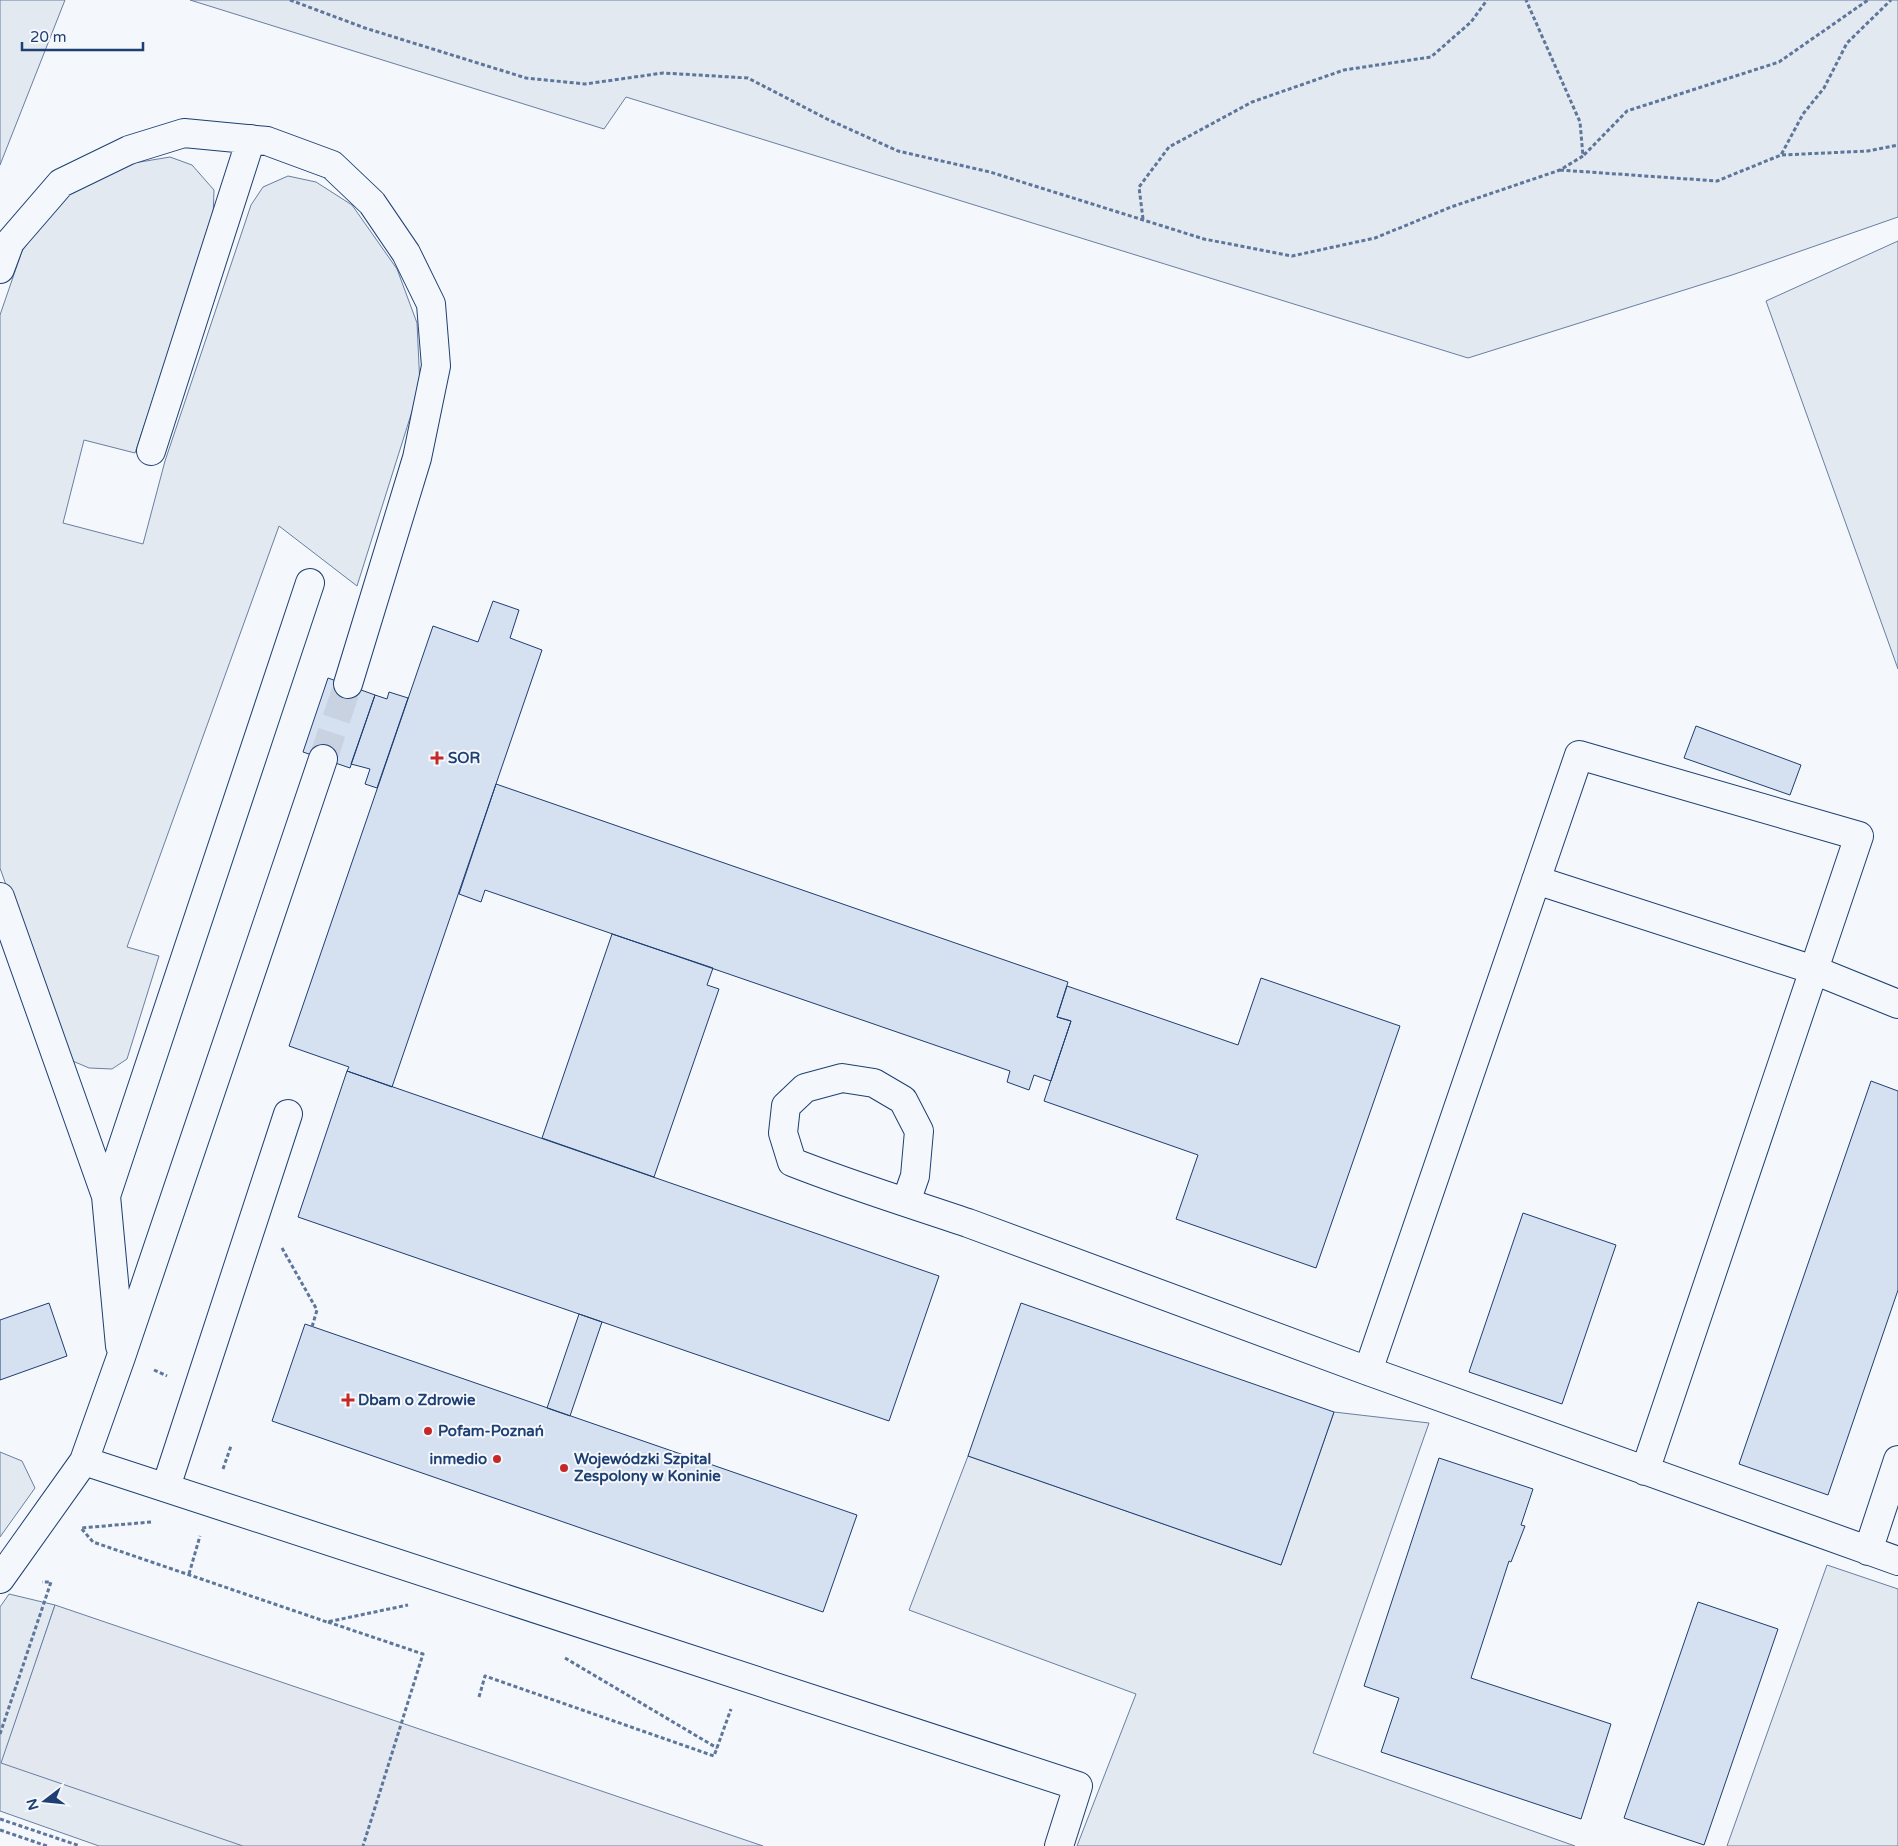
<svg xmlns="http://www.w3.org/2000/svg" width="1898" height="1846" viewBox="0 0 1898 1846" font-family="'Varela Round',sans-serif">
<style>
.green{fill:#e3e9f0;stroke:#687fa3}
.parking{fill:#e3e8f0;stroke:#687fa3}
.building{fill:#d5e0f0;stroke:#1d3f73}
.lines{fill:none;stroke-linecap:round;stroke-linejoin:round}
.minor-tunnel{stroke:#c9d2e0;stroke-width:28;stroke-dasharray:28 14;stroke-linecap:butt}
.minor-casing{stroke:#1d3f73;stroke-width:30}
.path{stroke:#5e769c;stroke-width:3;stroke-dasharray:4 2.5;stroke-linecap:butt}
.minor{stroke:#f4f7fb;stroke-width:28}
.poi-dot{fill:#c62828;stroke:#f4f7fb;stroke-width:2}
.labels{text-anchor:middle;stroke-width:4;stroke-linejoin:round;paint-order:stroke}
.poi-label{font-size:15px;font-weight:bold;fill:#1d3f73;stroke:#f4f7fb;text-anchor:start}
</style>
<rect width="100%" height="100%" fill="#f4f7fb"/>
<path class="green" d="M 0,0 L 65,0 L 0,165 Z
M 190,0 L 1898,0 L 1898,217 L 1732,275 L 1468,358 L 626,97 L 604,129 Z
M 170,157 L 192,165 L 214,190 L 213,219 L 135,453 L 84,440 L 63,523 L 143,544 L 165,461 L 251,205 L 263,187 L 288,176 L 316,182 L 352,205 L 397,269 L 417,323 L 420,386 L 357,586 L 279,526 L 127,947 L 159,956 L 127,1059 L 112,1069 L 89,1068 L 68,1059 L 0,868 L 0,315 L 22,251 L 60,199 L 122,165 Z
M 1898,241 L 1898,669 L 1766,301 Z
M 1334,1412 L 1429,1423 L 1313,1753 L 1575,1846 L 1077,1846 L 1136,1694 L 909,1610 L 968,1456 L 1281,1565 Z
M 0,1452 L 22,1461 L 35,1488 L 0,1537 Z
M 1827,1565 L 1898,1589 L 1898,1846 L 1727,1846 Z
M 9,1594 L 55,1605 L 3,1759 L 247,1846 L 99,1846 L 0,1811 L 0,1607 Z"/>
<path class="parking" d="M 55,1605 L 763,1846 L 243,1846 L 1,1763 Z"/>
<path class="building" d="M 493,601 L 519,610 L 510,638 L 542,650 L 392,1087 L 347,1071 L 349,1067 L 289,1046 L 433,626 L 478,642 Z
M 328,678 L 375,695 L 350,768 L 303,752 Z
M 389,692 L 408,698 L 377,788 L 365,784 L 370,769 L 351,764 L 375,695 L 387,699 Z
M 1696,726 L 1801,765 L 1790,795 L 1684,758 Z
M 496,784 L 1068,982 L 1057,1017 L 1071,1021 L 1051,1081 L 1034,1075 L 1029,1090 L 1007,1082 L 1010,1071 L 485,890 L 481,902 L 459,894 Z
M 612,934 L 713,968 L 707,985 L 719,989 L 654,1177 L 542,1138 Z
M 1261,978 L 1400,1026 L 1316,1268 L 1176,1219 L 1198,1155 L 1044,1101 L 1071,1021 L 1057,1017 L 1067,986 L 1238,1045 Z
M 347,1071 L 939,1276 L 889,1421 L 298,1217 Z
M 1871,1081 L 1898,1091 L 1898,1290 L 1828,1495 L 1739,1464 Z
M 1523,1213 L 1616,1245 L 1562,1404 L 1469,1372 Z
M 49,1303 L 67,1356 L 0,1380 L 0,1320 Z
M 1021,1303 L 1334,1412 L 1281,1565 L 968,1456 Z
M 579,1314 L 602,1322 L 570,1416 L 547,1408 Z
M 305,1324 L 857,1515 L 823,1612 L 272,1421 Z
M 1439,1458 L 1533,1489 L 1521,1525 L 1525,1526 L 1511,1562 L 1509,1561 L 1471,1678 L 1611,1724 L 1581,1819 L 1381,1752 L 1399,1698 L 1364,1686 Z
M 1698,1602 L 1778,1629 L 1704,1845 L 1624,1818 Z"/>
<g class="lines">
<path class="minor-tunnel" d="M 323,759 L 348,684"/>
<defs>
<path id="minor" d="M 0,269 L 10,242 L 61,183 L 129,150 L 184,133 L 267,141 L 332,165 L 372,203 L 406,253 L 431,304 L 436,366 L 417,458 L 348,684
M 151,451 L 251,139
M 1536,880 L 1814,970 L 1898,1004
M 0,897 L 106,1196 L 120,1346
M 106,1196 L 310,583
M 906,1202 L 915,1176 L 919,1131 L 903,1100 L 874,1083 L 842,1078 L 805,1088 L 786,1106 L 783,1133 L 792,1162 C 850,1185 909,1203 968,1223 L 1368,1371 L 1898,1561
M 1368,1371 L 1579,755 L 1859,836 L 1645,1471
M 84,1461 L 1078,1786 L 1059,1846
M 166,1487 L 288,1114
M 1868,1551 L 1898,1460
M 0,1579 L 84,1461 L 121,1357 L 323,759"/>
</defs>
<use href="#minor" class="minor-casing"/>
<path class="path" d="M 290,0 L 365,28 L 526,78 L 585,84 L 663,73 L 748,78 L 827,119 L 898,151 L 990,172 L 1204,239 L 1292,256 L 1375,238 L 1451,207 L 1560,170 L 1583,156 L 1580,122 L 1526,0
M 1584,155 L 1627,111 L 1779,62 L 1868,0
M 1782,155 L 1868,151 L 1898,145
M 1560,170 L 1717,181 L 1781,155 L 1803,114 L 1824,88 L 1847,43 L 1891,0
M 1143,219 L 1139,187 L 1169,147 L 1252,102 L 1344,70 L 1431,57 L 1471,22 L 1487,0
M 282,1248 L 317,1310 L 312,1327
M 154,1370 L 167,1376
M 223,1469 L 231,1446
M 151,1522 L 81,1528 L 93,1542 L 327,1622 L 408,1605
M 189,1574 L 200,1536
M 328,1622 L 423,1654 L 363,1846
M 565,1658 L 717,1748
M 479,1697 L 485,1676 L 714,1756 L 731,1709
M 0,1734 L 51,1582 L 42,1582
M 0,1819 L 80,1846
M 0,1830 L 47,1846"/>
<use href="#minor" class="minor"/>
</g>
<g class="poi-dot">
<path d="M434.5 750.5h5v5h5v5h-5v5h-5v-5h-5v-5h5z"/>
<path d="M345.5 1392.5h5v5h5v5h-5v5h-5v-5h-5v-5h5z"/>
<circle cx="428" cy="1431" r="5"/>
<circle cx="497" cy="1459" r="5"/>
<circle cx="564" cy="1468" r="5"/>
</g>
<g class="labels">
<g class="poi-label">
<text x="448" y="763">SOR</text>
<text x="358" y="1405">Dbam o Zdrowie</text>
<text x="438" y="1436">Pofam-Poznań</text>
<text x="487" y="1464" text-anchor="end">inmedio</text>
<text x="574" y="1464">Wojewódzki Szpital<tspan x="574" dy="17">Zespolony w Koninie</tspan></text>
</g>
</g>
<g transform="translate(45 1801) rotate(254)" stroke="#f4f7fb" stroke-width="4" paint-order="stroke">
<path d="M0-4L9 19L0 12L-9 19Z" fill="#1d3f73"/>
<text y="-8" font-size="14" font-weight="bold" text-anchor="middle" fill="#1d3f73">N</text>
</g>
<path d="M22 42v8h121v-8" fill="none" stroke="#1d3f73" stroke-width="2.5"/>
<text x="30" y="42" font-size="15" fill="#1d3f73" stroke="#f4f7fb" stroke-width="4" paint-order="stroke">20 m</text>
</svg>
